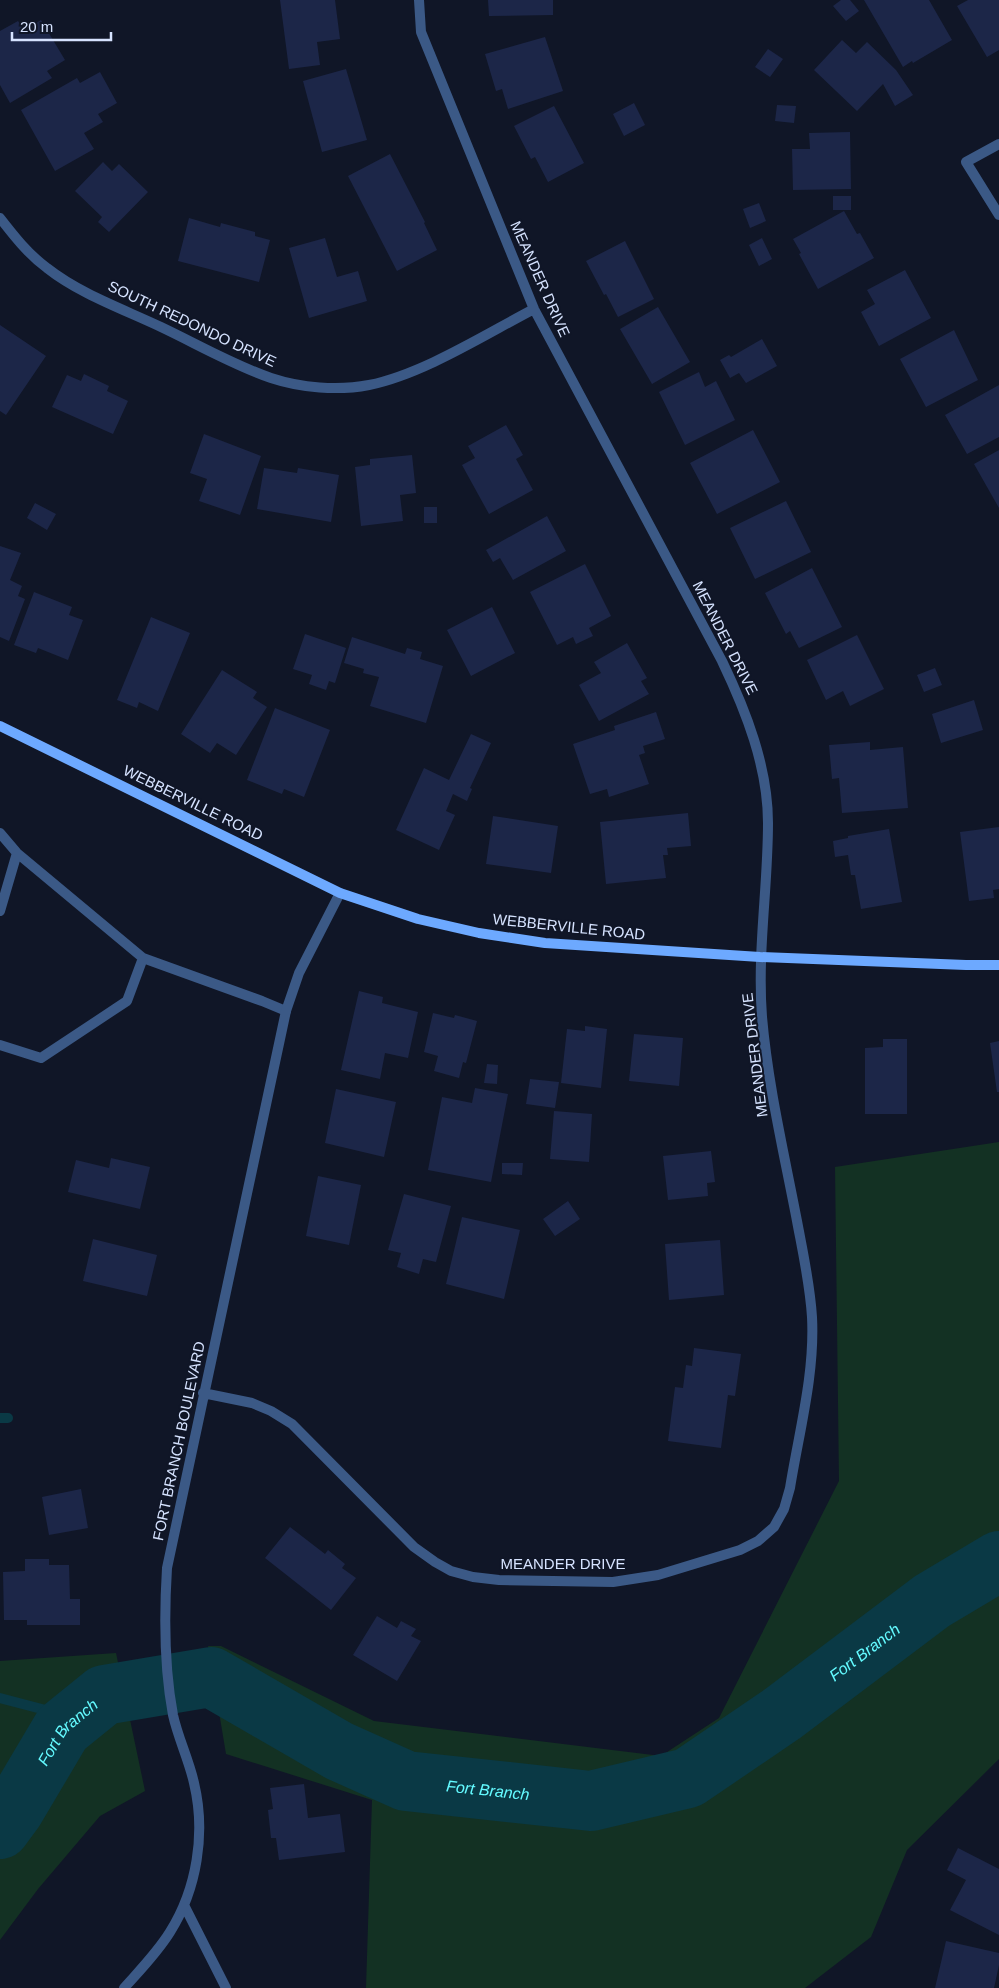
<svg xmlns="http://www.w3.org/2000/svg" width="999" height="1988" viewBox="0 0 999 1988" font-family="Helvetica,sans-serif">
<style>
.green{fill:#133123}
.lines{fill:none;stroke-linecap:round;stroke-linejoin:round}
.stream{stroke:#0a3945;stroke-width:10}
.river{stroke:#0a3945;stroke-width:60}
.building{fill:#1c2648}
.lane{stroke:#3b5986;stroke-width:10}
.street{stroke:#3b5986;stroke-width:10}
.secondary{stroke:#6da9ff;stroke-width:10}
.labels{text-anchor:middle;stroke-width:4;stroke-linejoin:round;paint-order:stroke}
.street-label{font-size:15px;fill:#d6e3ff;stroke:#101627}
.water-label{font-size:16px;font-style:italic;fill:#64faff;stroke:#101627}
</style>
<rect width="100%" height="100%" fill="#101627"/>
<path class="green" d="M 999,1142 L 999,1759 L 907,1850 L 871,1937 L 805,1988 L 366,1988 L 372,1800 L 226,1754 L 208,1646 L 221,1646 L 374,1721 L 661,1756 L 719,1718 L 839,1481 L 835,1167 Z
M 116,1653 L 145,1791 L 100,1816 L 38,1889 L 0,1940 L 0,1661 Z"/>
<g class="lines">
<path class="stream" d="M 0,1418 L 8,1418
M 0,1698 L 76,1718"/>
<path class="river" id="s1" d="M 0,1829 L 14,1810 L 62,1729 L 104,1695 L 211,1677 L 339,1751 L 406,1781 L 591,1801 L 688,1778 L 782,1714 L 932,1601 L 999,1561"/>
</g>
<path class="building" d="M 280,0 L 335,0 L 340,39 L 317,42 L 320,65 L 289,69 Z
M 488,0 L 553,0 L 553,15 L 489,16 Z
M 841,0 L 850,0 L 859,11 L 846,21 L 833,6 Z
M 864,0 L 929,0 L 952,40 L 913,63 L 912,61 L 903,67 Z
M 968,0 L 999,0 L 999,50 L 987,57 L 957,6 Z
M 41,20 L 65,60 L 47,71 L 52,78 L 10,103 L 0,85 L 0,31 L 18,21 L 24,30 Z
M 545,37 L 563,91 L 508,109 L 502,89 L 496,91 L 485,54 Z
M 842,40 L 856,53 L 867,42 L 896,70 L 913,95 L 895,106 L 883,84 L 857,111 L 814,70 Z
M 768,49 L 783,59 L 770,77 L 755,67 Z
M 346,69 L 367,140 L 322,152 L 303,81 Z
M 100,72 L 117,103 L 98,114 L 103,122 L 84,133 L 94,149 L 55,171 L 21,110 L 77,78 L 80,83 Z
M 634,103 L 645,125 L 624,136 L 613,114 Z
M 777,105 L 796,106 L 794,123 L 775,121 Z
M 554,106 L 584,163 L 548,182 L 535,157 L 531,159 L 514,126 Z
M 850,132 L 851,189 L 793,190 L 792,149 L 810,149 L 809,133 Z
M 390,154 L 425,222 L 424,223 L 437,250 L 397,271 L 348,176 Z
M 103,162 L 112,171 L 119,164 L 148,192 L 109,232 L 98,222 L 102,217 L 75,191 Z
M 833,196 L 851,196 L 851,210 L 833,210 Z
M 759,203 L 766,221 L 750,228 L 743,209 Z
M 844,211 L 857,234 L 860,233 L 874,258 L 818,289 L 799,254 L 801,253 L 793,239 Z
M 189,218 L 220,227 L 221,223 L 255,232 L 255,236 L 270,240 L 259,282 L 178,261 Z
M 325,238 L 337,277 L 358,271 L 367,301 L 309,318 L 289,248 Z
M 762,238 L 772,259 L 759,266 L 749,245 Z
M 625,241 L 654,299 L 618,317 L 606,294 L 604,295 L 586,261 Z
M 905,270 L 931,318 L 879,346 L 861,312 L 875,304 L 867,290 Z
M 658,307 L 690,362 L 652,384 L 620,329 Z
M 0,325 L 46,356 L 6,415 L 0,411 Z
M 954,330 L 978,380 L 926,407 L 900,359 Z
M 762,339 L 777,366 L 746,383 L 739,373 L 730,378 L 720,360 L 729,355 L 731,357 Z
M 699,372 L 705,387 L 716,381 L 735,420 L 685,445 L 659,392 Z
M 84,374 L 109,386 L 107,391 L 128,401 L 113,434 L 52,407 L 67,375 L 81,381 Z
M 999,385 L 999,437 L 967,454 L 945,415 Z
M 506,425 L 523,455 L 516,459 L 533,490 L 489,514 L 462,465 L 475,458 L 468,446 Z
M 753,430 L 780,482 L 717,514 L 690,463 Z
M 204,434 L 261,456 L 240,515 L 199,501 L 207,479 L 190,473 Z
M 999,450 L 999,508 L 974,464 Z
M 412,455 L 416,493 L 400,495 L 403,521 L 361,526 L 355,467 L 370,465 L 370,459 Z
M 264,468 L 297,473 L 298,468 L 339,475 L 331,522 L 257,509 Z
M 786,501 L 811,552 L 755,579 L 730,528 Z
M 35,503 L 56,514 L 47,530 L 27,518 Z
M 424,507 L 437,507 L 437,523 L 424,523 Z
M 547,516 L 566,551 L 513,580 L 500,558 L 493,562 L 486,550 Z
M 0,546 L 21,553 L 10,580 L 22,586 L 18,596 L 25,599 L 9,641 L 0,637 Z
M 585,564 L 611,616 L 589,628 L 593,636 L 576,644 L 573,637 L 557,645 L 530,592 Z
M 812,568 L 842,627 L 799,648 L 790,631 L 786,634 L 765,593 Z
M 34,592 L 72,607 L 69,615 L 83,620 L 68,660 L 38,648 L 36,653 L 14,645 Z
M 492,607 L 515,653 L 471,676 L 447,630 Z
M 151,617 L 190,633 L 158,711 L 139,702 L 137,708 L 117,700 Z
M 305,634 L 346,648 L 335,683 L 329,681 L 326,690 L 309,684 L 312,675 L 293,669 Z
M 857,635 L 884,689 L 850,706 L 843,691 L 826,700 L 807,660 Z
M 352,637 L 405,654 L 407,648 L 422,652 L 420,659 L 443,666 L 426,723 L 370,706 L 379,677 L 363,673 L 364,669 L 344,663 Z
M 627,643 L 647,678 L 641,681 L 649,694 L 599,721 L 579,685 L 601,673 L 594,662 Z
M 935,668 L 942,685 L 924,692 L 917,675 Z
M 222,670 L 257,692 L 253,698 L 267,707 L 236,755 L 217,743 L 210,753 L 181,734 Z
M 974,700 L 983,730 L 941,743 L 932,714 Z
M 275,708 L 330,730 L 304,797 L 284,789 L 282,794 L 247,780 Z
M 656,712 L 665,739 L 643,746 L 645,753 L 639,755 L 649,784 L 609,797 L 607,789 L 590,794 L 573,744 L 615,730 L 614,726 Z
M 471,734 L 491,743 L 470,788 L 472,789 L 467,801 L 453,794 L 446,811 L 455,815 L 439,850 L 396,830 L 424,768 L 449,780 Z
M 870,742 L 870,750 L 903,747 L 908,808 L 842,813 L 839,778 L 832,779 L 829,745 Z
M 688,813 L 691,846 L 667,848 L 668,855 L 663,855 L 666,878 L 606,884 L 600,822 Z
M 493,816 L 558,826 L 551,873 L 486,864 Z
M 999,827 L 999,889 L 993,890 L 994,898 L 969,901 L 960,832 Z
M 889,829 L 902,902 L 861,909 L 855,875 L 851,875 L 848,855 L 835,857 L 833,841 L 848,838 L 848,836 Z
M 359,991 L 383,997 L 382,1003 L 418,1012 L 408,1058 L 385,1053 L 380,1079 L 341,1070 Z
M 433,1013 L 454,1018 L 455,1015 L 477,1021 L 466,1063 L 463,1062 L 459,1078 L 434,1071 L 438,1056 L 424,1052 Z
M 585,1026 L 607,1029 L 601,1088 L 561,1083 L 567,1029 L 585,1031 Z
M 634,1034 L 683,1038 L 679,1086 L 629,1081 Z
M 883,1039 L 907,1039 L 907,1114 L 865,1114 L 865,1048 L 883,1047 Z
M 999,1041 L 999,1092 L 997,1092 L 990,1043 Z
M 487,1064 L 498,1065 L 497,1084 L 484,1083 Z
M 530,1079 L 559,1082 L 555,1108 L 526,1104 Z
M 475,1088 L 508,1094 L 491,1182 L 428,1170 L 442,1097 L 472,1103 Z
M 336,1089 L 396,1102 L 384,1157 L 325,1143 Z
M 554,1111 L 592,1114 L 589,1162 L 550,1159 Z
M 711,1151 L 715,1182 L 707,1183 L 708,1196 L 668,1200 L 663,1156 Z
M 111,1158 L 150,1167 L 140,1209 L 68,1192 L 76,1160 L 109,1168 Z
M 502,1163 L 523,1163 L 522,1175 L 502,1174 Z
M 318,1176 L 361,1185 L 349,1245 L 306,1236 Z
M 404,1194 L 451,1206 L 436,1262 L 423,1259 L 419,1274 L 397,1267 L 401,1253 L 388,1250 Z
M 568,1201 L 580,1219 L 555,1236 L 543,1219 Z
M 462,1217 L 520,1230 L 504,1299 L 446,1284 Z
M 93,1239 L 157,1255 L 147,1296 L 83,1281 Z
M 720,1240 L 724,1295 L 669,1300 L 665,1244 Z
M 694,1348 L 741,1354 L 735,1396 L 728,1395 L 721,1448 L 668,1441 L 675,1387 L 683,1388 L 686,1365 L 692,1366 Z
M 81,1489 L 88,1528 L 49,1535 L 42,1497 Z
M 290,1527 L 325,1554 L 328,1550 L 345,1564 L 342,1568 L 356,1578 L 331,1610 L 265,1558 Z
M 25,1559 L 49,1559 L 49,1565 L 69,1565 L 70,1599 L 80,1599 L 80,1625 L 27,1625 L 27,1620 L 4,1620 L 3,1572 L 25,1571 Z
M 377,1616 L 397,1628 L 401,1621 L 416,1629 L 411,1636 L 421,1641 L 397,1681 L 353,1655 Z
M 304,1784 L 308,1818 L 340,1814 L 345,1852 L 279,1860 L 276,1838 L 271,1838 L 268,1810 L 273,1809 L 270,1788 Z
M 958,1848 L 999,1869 L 999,1935 L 950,1910 L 966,1880 L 947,1870 Z
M 946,1941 L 999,1953 L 999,1965 L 994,1988 L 935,1988 Z"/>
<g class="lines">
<path class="lane" d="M 0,833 L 17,853 L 143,958 L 262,1001 L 286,1011
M 0,911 L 17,853
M 0,1045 L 41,1058 L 127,1001 L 143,958"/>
<path class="street" d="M 999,144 L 966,162 L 999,215
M 0,218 C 14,236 28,254 47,268 C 80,294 123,309 161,327 C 197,344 233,365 271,378 C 301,388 338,391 369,385 C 423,374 484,335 534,309
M 203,1393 L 252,1403 L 271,1411 L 292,1424 L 414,1547 L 435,1562 L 451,1571 L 473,1577 L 499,1580 L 613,1582 L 658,1575 L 740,1550 L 758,1541 L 774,1527 L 784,1509 L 790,1488 C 799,1432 815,1374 812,1317 C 810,1284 803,1253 797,1221 C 784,1153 768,1086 762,1017 C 757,952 768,888 768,823 C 768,767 746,711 722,661 L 534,309 L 421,32 L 419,0
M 184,1905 L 226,1988
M 124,1988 C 140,1970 157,1953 170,1932 C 197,1889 206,1833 194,1783 C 189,1760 178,1738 173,1715 C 164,1667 164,1616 167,1568 L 286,1011 L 299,973 L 340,893"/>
<path class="secondary" d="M 0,726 L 340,893 L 418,919 L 479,933 L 545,943 L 760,957 L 966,965 L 999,965"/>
</g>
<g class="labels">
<g class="street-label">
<text transform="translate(540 279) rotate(66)" y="5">MEANDER DRIVE</text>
<text transform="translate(192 324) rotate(25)" y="5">SOUTH REDONDO DRIVE</text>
<text transform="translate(725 638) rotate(63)" y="5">MEANDER DRIVE</text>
<text transform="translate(193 803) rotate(26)" y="5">WEBBERVILLE ROAD</text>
<text transform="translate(569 927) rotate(6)" y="5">WEBBERVILLE ROAD</text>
<text transform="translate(755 1055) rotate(-97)" y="5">MEANDER DRIVE</text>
<text transform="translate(179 1441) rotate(-78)" y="5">FORT BRANCH BOULEVARD</text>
<text x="563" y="1569">MEANDER DRIVE</text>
</g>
<g class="water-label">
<text dy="6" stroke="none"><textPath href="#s1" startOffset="1004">Fort Branch</textPath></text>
<text dy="6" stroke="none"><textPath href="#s1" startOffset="119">Fort Branch</textPath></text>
<text dy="6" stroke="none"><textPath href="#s1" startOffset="584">Fort Branch</textPath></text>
</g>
</g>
<path d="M12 32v8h99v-8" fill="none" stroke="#d6e3ff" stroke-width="2.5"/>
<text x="20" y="32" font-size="15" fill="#d6e3ff" stroke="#101627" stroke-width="4" paint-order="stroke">20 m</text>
</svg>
